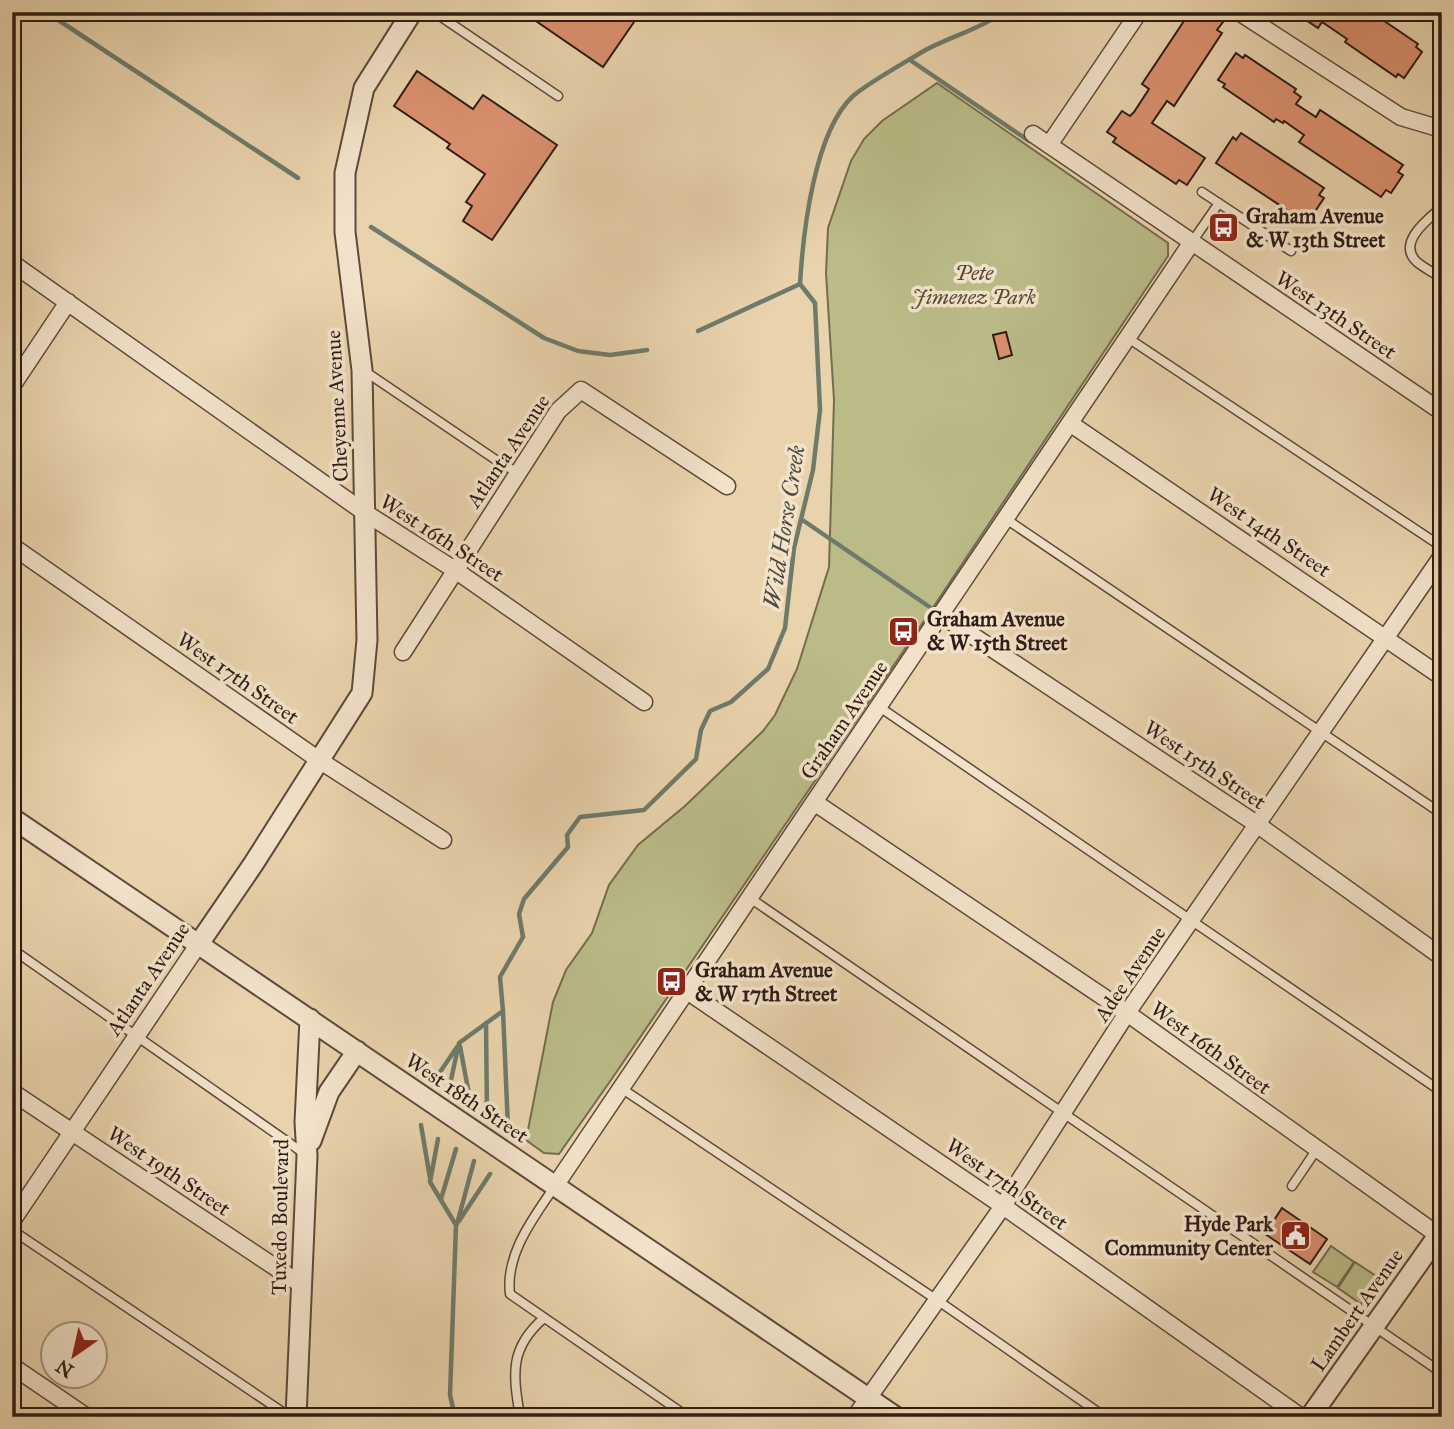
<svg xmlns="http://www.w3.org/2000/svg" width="1454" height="1429" viewBox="0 0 1454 1429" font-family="'IM FELL Great Primer',serif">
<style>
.green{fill:#babb87;stroke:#746c4e;stroke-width:2}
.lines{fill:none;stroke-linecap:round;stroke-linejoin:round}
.stream{stroke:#6e7b6b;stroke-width:4.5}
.building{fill:#da906e;stroke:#2e1d15;stroke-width:2}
.service-casing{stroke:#5d4a3b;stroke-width:11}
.minor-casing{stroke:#5d4a3b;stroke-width:19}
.tertiary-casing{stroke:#5d4a3b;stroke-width:23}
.service{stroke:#f1e2c9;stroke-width:8}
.minor{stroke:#f1e2c9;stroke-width:16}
.tertiary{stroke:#f1e2c9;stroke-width:19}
.labels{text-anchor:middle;stroke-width:7;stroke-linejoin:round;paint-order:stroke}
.poi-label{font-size:21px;font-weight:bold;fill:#2e1d15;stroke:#f1e2c9;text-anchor:start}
.park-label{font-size:21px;font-style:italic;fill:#584c37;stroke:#f1e2c9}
.street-label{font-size:21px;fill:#2e1d15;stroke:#f1e2c9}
.water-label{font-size:23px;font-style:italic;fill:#4e4c40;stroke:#f1e2c9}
</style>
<rect width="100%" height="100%" fill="#e9d3ac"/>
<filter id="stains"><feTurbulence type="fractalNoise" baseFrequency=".00286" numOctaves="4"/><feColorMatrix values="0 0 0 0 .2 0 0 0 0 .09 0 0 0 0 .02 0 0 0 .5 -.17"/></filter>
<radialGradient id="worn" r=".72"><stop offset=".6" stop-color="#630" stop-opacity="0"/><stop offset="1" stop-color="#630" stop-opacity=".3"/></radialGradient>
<path class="green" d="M 937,83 L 1168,243 L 1168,256 L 928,615 L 611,1080 L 559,1154 L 544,1153 L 526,1140 L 553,1002 L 566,970 L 592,933 L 609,885 L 638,845 L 685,806 L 763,731 L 775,715 L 797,669 L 829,567 L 834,400 L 826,273 L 828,228 L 851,161 L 864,139 L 882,121 Z
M 1331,1246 L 1354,1262 L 1337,1287 L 1313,1272 Z
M 1355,1262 L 1379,1278 L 1361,1304 L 1338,1288 Z"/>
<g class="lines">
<path class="stream" d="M 46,12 L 298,178
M 910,60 L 1029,141
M 371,227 L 544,338 L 578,351 L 610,355 L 647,350
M 698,331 L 800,284
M 801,519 L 937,612
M 503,1011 L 508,1128
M 486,1023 L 487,1113
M 460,1046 L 470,1100
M 436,1078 L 457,1047
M 449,1089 L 459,1043 L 503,1011 L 500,977 L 523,937 L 519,914 L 524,899 L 568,847 L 567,835 L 580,817 L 644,810 L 696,759 L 701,730 L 710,711 L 731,702 L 768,669 L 785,628 L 794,548 L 813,470 L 820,410 L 815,303 L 800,284 C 803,233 814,132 853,96 C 868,83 904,63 922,52 C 948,37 979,30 1004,12
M 421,1125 L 430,1178
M 438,1139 L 430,1182 L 456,1225 L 450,1395 L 455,1417
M 441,1199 L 456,1149
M 459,1221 L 490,1174
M 457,1224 L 474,1161"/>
</g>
<path class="building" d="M 538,12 L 620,12 L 634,22 L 603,67 L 533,19 Z
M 1190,12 L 1209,12 L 1223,22 L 1217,30 L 1222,33 L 1174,106 L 1167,101 L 1152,123 L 1205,158 L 1187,185 L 1179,180 L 1176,184 L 1113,142 L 1116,138 L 1107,132 L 1122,111 L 1130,116 L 1134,112 L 1149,89 L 1142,84 Z
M 1294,12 L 1371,12 L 1418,44 L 1416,47 L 1422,52 L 1404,78 L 1398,74 L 1396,77 L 1345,42 L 1347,39 L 1322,22 L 1318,28 Z
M 1236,53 L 1243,58 L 1245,55 L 1296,89 L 1294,92 L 1301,97 L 1296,104 L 1316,117 L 1320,110 L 1403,165 L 1398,172 L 1403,175 L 1391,193 L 1386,190 L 1381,197 L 1299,142 L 1304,135 L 1284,121 L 1283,123 L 1276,119 L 1274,122 L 1223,87 L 1225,84 L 1218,80 Z
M 417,71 L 473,109 L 483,95 L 557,145 L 492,240 L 463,221 L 472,206 L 466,202 L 485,174 L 447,148 L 450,144 L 394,106 Z
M 1241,133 L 1324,188 L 1319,195 L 1324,198 L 1312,216 L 1307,213 L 1302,220 L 1216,163 L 1233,137 L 1236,140 Z
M 1006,332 L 1012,355 L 999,359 L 993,335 Z
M 1282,1208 L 1327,1239 L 1310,1264 L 1265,1234 Z"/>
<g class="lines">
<defs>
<path id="service" d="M 434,12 L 558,96
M 1202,192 L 1291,251
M 1442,207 C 1428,219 1396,243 1417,262 C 1424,268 1434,273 1442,278
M 1192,242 L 1219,203
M 1128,338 L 1442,547
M 363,370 L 499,462 L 518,473
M 1006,519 L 1442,814
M 878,706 L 1442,1092
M 750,898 L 1442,1373
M 12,949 L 305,1154
M 621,1088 L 937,1300 L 1105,1417
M 555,1186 C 534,1217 505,1254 510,1294 L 688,1417
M 1292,1186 L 1317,1149
M 12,1230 L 290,1417
M 520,1417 C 513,1374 509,1348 544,1318"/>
<path id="minor" d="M 1239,12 L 1401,117 L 1438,128 L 1442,132
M 1033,134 L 1442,412
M 1049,145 L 1139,12
M 12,263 L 364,512 L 455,570 L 644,702
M 12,386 L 68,302
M 1071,424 L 1442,677
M 12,546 L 319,760 L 443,840
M 940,614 L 1258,825 L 1442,957
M 403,652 L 558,411 L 581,390 L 727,486
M 814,802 L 1127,1013 L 1442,1238
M 687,991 L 1003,1206 L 1301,1417
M 12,1092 L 302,1285
M 555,1186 L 1192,242
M 12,1221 L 198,945
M 12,1366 L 87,1417
M 855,1417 L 1003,1206 L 1127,1013 L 1442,556"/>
<path id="tertiary" d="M 12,818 L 896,1417
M 198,945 L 254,863 L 362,693 L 367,640 L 362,370 L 345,232 L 345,173 L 364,88 L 412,12
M 311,1141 L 329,1092 L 357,1051
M 296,1417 L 307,1156 L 305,1122 L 310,1019
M 1310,1417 L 1442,1230"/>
</defs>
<use href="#service" class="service-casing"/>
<use href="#minor" class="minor-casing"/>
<use href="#tertiary" class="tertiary-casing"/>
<use href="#service" class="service"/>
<use href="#minor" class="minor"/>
<use href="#tertiary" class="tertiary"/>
</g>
<defs>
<symbol id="bus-square" viewBox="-11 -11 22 22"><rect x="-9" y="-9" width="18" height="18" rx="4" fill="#8f2418" stroke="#f1e2c9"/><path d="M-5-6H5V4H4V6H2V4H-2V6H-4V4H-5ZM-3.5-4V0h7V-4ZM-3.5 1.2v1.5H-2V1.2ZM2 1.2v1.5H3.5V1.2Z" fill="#fff"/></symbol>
<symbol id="civic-square" viewBox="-11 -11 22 22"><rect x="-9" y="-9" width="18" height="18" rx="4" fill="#8f2418" stroke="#f1e2c9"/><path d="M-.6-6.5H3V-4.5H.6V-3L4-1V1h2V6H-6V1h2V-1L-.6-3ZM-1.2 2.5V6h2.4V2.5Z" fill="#fff"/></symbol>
</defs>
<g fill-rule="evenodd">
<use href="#bus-square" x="1206" y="210" width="35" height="35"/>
<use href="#bus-square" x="886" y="614" width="35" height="35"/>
<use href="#bus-square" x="654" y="964" width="35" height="35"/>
<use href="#civic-square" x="1278" y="1218" width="35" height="35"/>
</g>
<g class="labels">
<g class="poi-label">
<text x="1246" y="223">Graham Avenue<tspan x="1246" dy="24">&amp; W 13th Street</tspan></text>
<text x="927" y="626">Graham Avenue<tspan x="927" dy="24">&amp; W 15th Street</tspan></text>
<text x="695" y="977">Graham Avenue<tspan x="695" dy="24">&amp; W 17th Street</tspan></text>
<text x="1273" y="1231" text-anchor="end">Hyde Park<tspan x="1273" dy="24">Community Center</tspan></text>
</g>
<g class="park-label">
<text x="974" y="280">Pete<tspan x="974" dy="24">Jimenez Park</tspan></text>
</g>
<g class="street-label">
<text transform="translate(1336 315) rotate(34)" y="7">West 13th Street</text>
<text transform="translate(337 406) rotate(-93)" y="7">Cheyenne Avenue</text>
<text transform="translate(508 451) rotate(-56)" y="7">Atlanta Avenue</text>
<text transform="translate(1269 532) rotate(34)" y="7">West 14th Street</text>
<text transform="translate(442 538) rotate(33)" y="7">West 16th Street</text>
<text transform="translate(238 678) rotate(35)" y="7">West 17th Street</text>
<text transform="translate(844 720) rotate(-56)" y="7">Graham Avenue</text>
<text transform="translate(1205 765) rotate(34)" y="7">West 15th Street</text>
<text transform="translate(1130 974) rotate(-56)" y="7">Adee Avenue</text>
<text transform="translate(148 979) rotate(-56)" y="7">Atlanta Avenue</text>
<text transform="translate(1211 1048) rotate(36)" y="7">West 16th Street</text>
<text transform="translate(467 1098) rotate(34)" y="7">West 18th Street</text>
<text transform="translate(169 1171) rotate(34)" y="7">West 19th Street</text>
<text transform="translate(1007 1184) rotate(35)" y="7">West 17th Street</text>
<text transform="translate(280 1217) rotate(-89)" y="7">Tuxedo Boulevard</text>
<text transform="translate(1357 1310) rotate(-55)" y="7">Lambert Avenue</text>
</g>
<g class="water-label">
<text transform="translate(784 527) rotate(-81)" y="8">Wild Horse Creek</text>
</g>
</g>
<rect width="1454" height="1429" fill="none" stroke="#e9d3ac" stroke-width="42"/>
<rect x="14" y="14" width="1426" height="1401" fill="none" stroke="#2e1d15" stroke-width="3.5"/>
<rect x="21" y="21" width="1412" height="1387" fill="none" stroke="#2e1d15" stroke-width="2"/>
<g transform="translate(74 1355) rotate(214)"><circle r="33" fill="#f1e2c9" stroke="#a39381" stroke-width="2"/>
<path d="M0-5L12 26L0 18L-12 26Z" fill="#8f2418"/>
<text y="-10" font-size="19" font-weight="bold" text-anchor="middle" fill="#2e1d15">N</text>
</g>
<rect width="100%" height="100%" filter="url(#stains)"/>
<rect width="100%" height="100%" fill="url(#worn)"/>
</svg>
